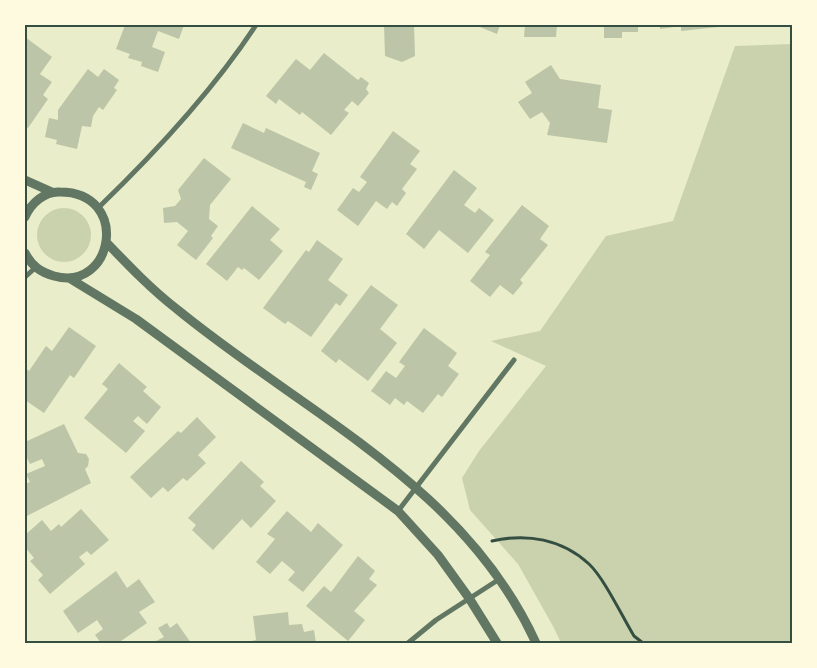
<svg xmlns="http://www.w3.org/2000/svg" width="817" height="668" viewBox="0 0 817 668" font-family="Georgia,serif">
<style>
.green{fill:#cad2ad}
.building{fill:#bcc5a7}
.lines{fill:none;stroke-linecap:round;stroke-linejoin:round}
.path{stroke:#344e41;stroke-width:3}
.minor{stroke:#617663;stroke-width:5}
.tertiary{stroke:#617663;stroke-width:9}
.neatline{fill:none;stroke:#344e41;stroke-width:2}
</style>
<rect width="100%" height="100%" fill="#e9edc9"/>
<path class="green" d="M 792,44 L 792,643 L 561,643 L 554,628 L 518,564 L 470,510 L 462,478 L 479,451 L 546,366 L 491,341 L 540,331 L 606,236 L 673,221 L 735,46 Z
M37 235a27 27 0 1 1 54 0a27 27 0 1 1-54 0Z"/>
<path class="building" d="M 125,25 L 184,25 L 179,39 L 158,31 L 152,47 L 165,52 L 158,72 L 141,66 L 142,62 L 128,58 L 130,54 L 116,49 Z
M 384,25 L 414,25 L 415,56 L 402,62 L 385,56 Z
M 475,25 L 500,25 L 497,34 Z
M 525,25 L 557,25 L 556,37 L 524,37 Z
M 604,25 L 638,25 L 638,32 L 622,32 L 622,38 L 604,38 Z
M 660,25 L 718,25 L 718,27 L 681,31 L 681,26 L 660,29 Z
M 25,37 L 52,57 L 40,74 L 52,82 L 43,95 L 48,99 L 28,128 L 25,126 Z
M 324,53 L 358,80 L 361,77 L 369,83 L 366,89 L 369,93 L 358,106 L 352,101 L 344,110 L 349,113 L 331,135 L 302,112 L 300,115 L 279,99 L 276,104 L 266,96 L 296,59 L 310,70 Z
M 551,65 L 560,79 L 601,85 L 598,108 L 612,110 L 607,143 L 547,135 L 550,123 L 542,112 L 530,119 L 518,102 L 532,93 L 525,82 Z
M 88,69 L 98,77 L 104,69 L 119,80 L 114,88 L 117,90 L 103,110 L 99,107 L 93,116 L 91,127 L 82,126 L 77,149 L 56,144 L 57,140 L 45,137 L 49,118 L 58,120 L 58,110 Z
M 243,123 L 264,133 L 266,128 L 320,153 L 312,171 L 318,174 L 311,190 L 304,187 L 306,182 L 231,148 Z
M 393,131 L 420,151 L 410,164 L 417,169 L 402,189 L 406,193 L 397,206 L 392,202 L 387,209 L 376,201 L 358,226 L 337,210 L 353,188 L 359,192 L 367,182 L 360,177 Z
M 204,158 L 231,179 L 210,205 L 209,219 L 218,226 L 211,236 L 213,238 L 196,260 L 177,245 L 188,231 L 177,222 L 164,223 L 163,208 L 175,206 L 181,199 L 178,190 Z
M 454,170 L 477,188 L 464,205 L 475,213 L 479,208 L 494,220 L 468,253 L 439,230 L 424,249 L 406,234 Z
M 522,205 L 549,226 L 540,239 L 548,245 L 520,280 L 523,283 L 513,295 L 500,285 L 490,297 L 470,281 L 490,255 L 485,252 Z
M 252,206 L 280,229 L 270,240 L 283,251 L 259,280 L 244,268 L 242,270 L 238,267 L 227,281 L 206,264 Z
M 317,240 L 343,259 L 328,280 L 348,295 L 340,306 L 336,303 L 311,337 L 288,321 L 285,324 L 263,308 L 306,250 L 309,252 Z
M 371,285 L 398,305 L 380,329 L 397,343 L 368,381 L 339,359 L 336,363 L 321,351 Z
M 69,327 L 96,346 L 74,378 L 70,375 L 44,413 L 25,400 L 25,368 L 29,371 L 46,346 L 52,351 Z
M 424,328 L 457,353 L 448,366 L 459,374 L 442,397 L 438,394 L 423,413 L 407,401 L 404,405 L 395,398 L 390,405 L 371,391 L 386,371 L 396,378 L 405,366 L 399,362 Z
M 119,363 L 147,387 L 143,391 L 161,407 L 147,424 L 138,416 L 133,421 L 145,431 L 126,453 L 84,418 L 108,389 L 102,384 Z
M 197,417 L 216,437 L 198,455 L 206,463 L 187,481 L 183,478 L 168,492 L 163,487 L 151,498 L 130,477 L 178,431 L 181,433 Z
M 64,424 L 78,453 L 86,454 L 89,459 L 88,466 L 85,469 L 91,483 L 25,517 L 25,484 L 30,482 L 26,474 L 45,466 L 42,459 L 30,464 L 25,454 L 25,442 Z
M 241,461 L 264,482 L 260,486 L 276,501 L 251,528 L 242,519 L 213,550 L 192,530 L 196,525 L 188,518 Z
M 81,509 L 109,540 L 91,555 L 87,551 L 79,557 L 85,564 L 50,594 L 38,580 L 43,575 L 30,561 L 34,558 L 25,547 L 25,535 L 42,520 L 51,531 L 59,524 L 61,527 Z
M 287,511 L 311,532 L 318,523 L 343,545 L 303,592 L 288,580 L 295,572 L 282,561 L 270,574 L 256,562 L 275,539 L 267,534 Z
M 358,556 L 375,571 L 369,579 L 377,585 L 354,611 L 365,620 L 348,641 L 306,606 L 324,586 L 331,592 Z
M 116,571 L 127,588 L 139,579 L 155,602 L 139,612 L 147,623 L 118,643 L 101,643 L 95,635 L 103,629 L 97,620 L 78,633 L 63,611 Z
M 288,612 L 289,625 L 302,624 L 304,632 L 314,630 L 316,643 L 242,643 L 256,640 L 253,616 Z
M 167,623 L 170,628 L 177,623 L 191,643 L 152,643 L 164,637 L 158,628 Z"/>
<g class="lines">
<path class="path" d="M 492,541 C 527,533 562,539 589,564 C 604,578 622,616 634,636 L 643,643"/>
<path class="minor" d="M 98,208 C 156,152 212,92 256,25
M 25,277 L 35,268
M 398,511 L 514,360
M 408,643 L 436,620 L 498,580"/>
<path class="tertiary" d="M 25,180 L 52,192
M 25,217 C 31,203 45,191 60,192 C 131,192 114,293 54,276 C 40,272 32,266 25,253
M 107,243 C 129,266 152,290 178,310 C 305,414 464,485 536,643
M 69,278 L 136,319 L 398,511 L 438,555 L 469,598 L 497,643"/>
</g>
<rect width="817" height="668" fill="none" stroke="#fefae0" stroke-width="52"/>
<rect x="26" y="26" width="765" height="616" class="neatline"/>
</svg>
